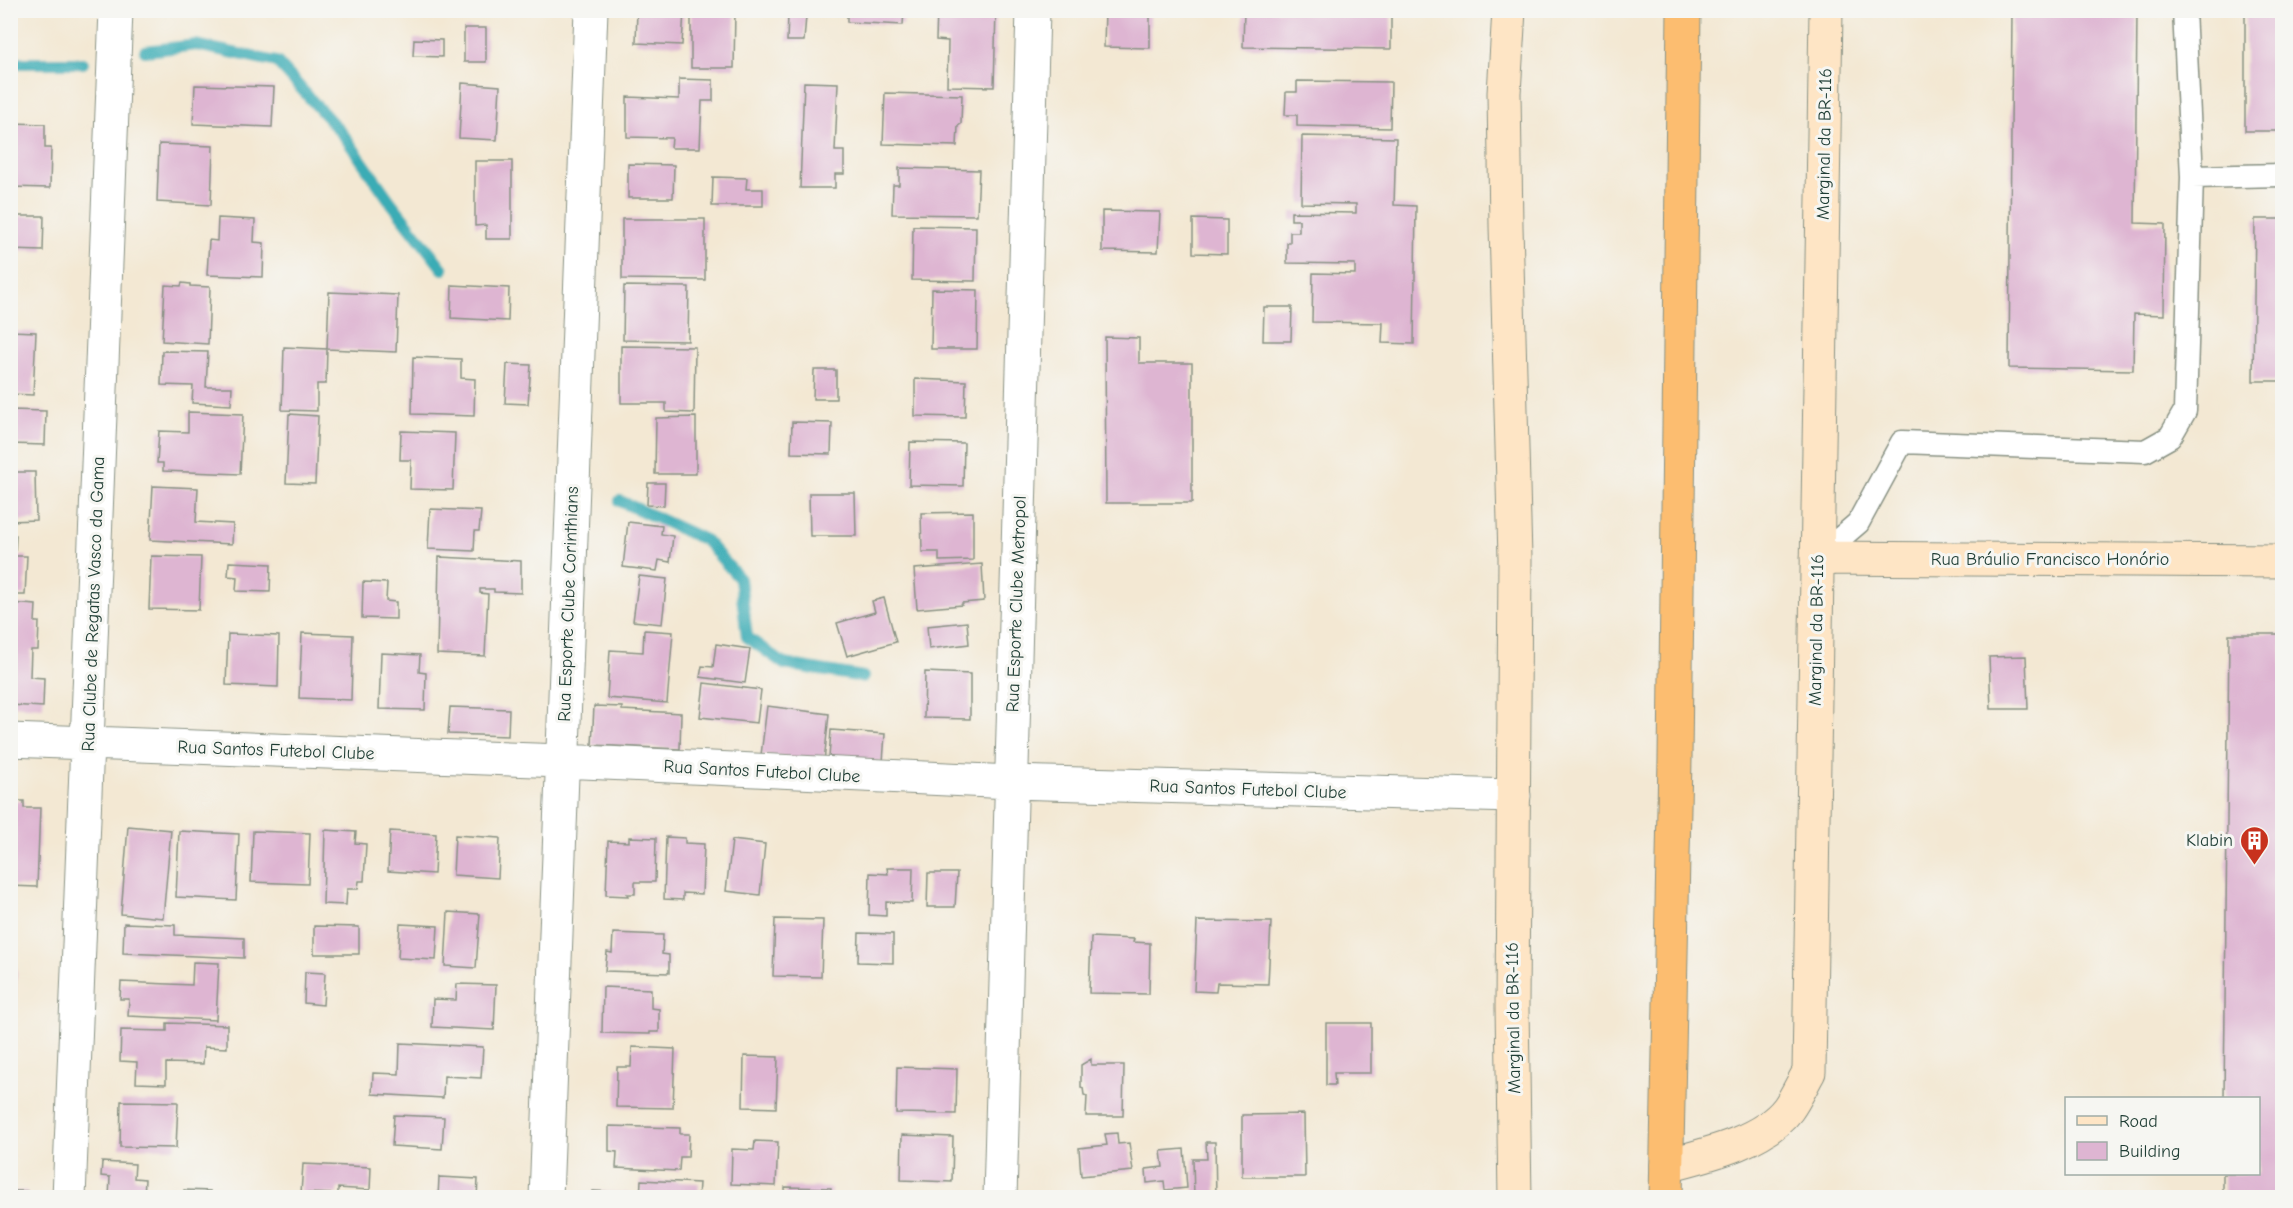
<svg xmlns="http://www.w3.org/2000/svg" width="2293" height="1208" viewBox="0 0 2293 1208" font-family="'Comic Neue',sans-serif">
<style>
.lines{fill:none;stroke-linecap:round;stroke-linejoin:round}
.stream{stroke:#3bacb5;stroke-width:12}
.building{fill:#deb5d2}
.lane-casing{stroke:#899284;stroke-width:25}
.street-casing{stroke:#899284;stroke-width:35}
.secondary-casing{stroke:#899284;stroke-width:35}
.highway-casing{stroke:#899284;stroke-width:35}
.lane{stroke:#fff;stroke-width:22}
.street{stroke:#fff;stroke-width:33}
.secondary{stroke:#fee5c5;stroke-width:33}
.highway{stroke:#fcbd6f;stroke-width:33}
.labels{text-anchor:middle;stroke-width:6;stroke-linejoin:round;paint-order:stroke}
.street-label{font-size:18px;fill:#1f3d34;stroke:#f6f6f2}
.poi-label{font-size:18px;fill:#1f3d34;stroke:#f6f6f2;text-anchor:end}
</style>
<rect width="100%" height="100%" fill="#f6f6f2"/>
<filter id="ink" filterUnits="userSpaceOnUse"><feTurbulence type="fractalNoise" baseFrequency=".0167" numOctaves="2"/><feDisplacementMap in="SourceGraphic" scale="12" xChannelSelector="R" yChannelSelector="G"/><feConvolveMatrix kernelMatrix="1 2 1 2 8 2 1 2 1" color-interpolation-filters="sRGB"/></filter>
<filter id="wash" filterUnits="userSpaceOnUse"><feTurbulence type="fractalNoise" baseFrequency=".008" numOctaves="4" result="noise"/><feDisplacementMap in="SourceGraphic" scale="24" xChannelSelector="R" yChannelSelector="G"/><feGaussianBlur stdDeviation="1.35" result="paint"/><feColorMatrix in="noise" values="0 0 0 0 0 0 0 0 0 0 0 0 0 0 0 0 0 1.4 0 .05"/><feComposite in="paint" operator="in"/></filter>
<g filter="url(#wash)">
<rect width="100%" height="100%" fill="#f3e8d3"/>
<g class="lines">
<path class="stream" d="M 145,51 L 196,45 L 277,62 L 345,137 L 390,201 L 443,269
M 10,63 L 83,63
M 620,501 L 705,540 L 740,579 L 747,637 L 784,664 L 863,677"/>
</g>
<g id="blocks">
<path class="building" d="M 637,10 L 684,10 L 682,45 L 636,43 Z
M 691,10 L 735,10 L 734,68 L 691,68 Z
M 847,10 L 904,10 L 903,25 L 847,22 Z
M 937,10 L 996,10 L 994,87 L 947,86 L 948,41 L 936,40 Z
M 1105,10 L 1150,10 L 1150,48 L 1104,47 Z
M 1244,10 L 1391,10 L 1391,49 L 1243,47 Z
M 2012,10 L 2137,10 L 2135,223 L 2165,224 L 2164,315 L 2134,314 L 2133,370 L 2009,368 Z
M 2245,10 L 2282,10 L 2282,131 L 2245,131 Z
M 788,15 L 806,16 L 804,41 L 787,41 Z
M 464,28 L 486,28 L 486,62 L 464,62 Z
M 414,39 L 442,40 L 442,57 L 413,56 Z
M 679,79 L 713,80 L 713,101 L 702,101 L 700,148 L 671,148 L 672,138 L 627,137 L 627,97 L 679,99 Z
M 1297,81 L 1391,82 L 1390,128 L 1297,126 L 1297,115 L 1285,115 L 1286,92 L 1297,92 Z
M 804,82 L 838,83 L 835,151 L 844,151 L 844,174 L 835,174 L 835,188 L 800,188 Z
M 462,83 L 500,86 L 497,140 L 459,138 Z
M 195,85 L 274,87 L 272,127 L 193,124 Z
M 885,93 L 962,95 L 961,124 L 958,126 L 957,146 L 883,144 Z
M 10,123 L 45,124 L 45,148 L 51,148 L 50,188 L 10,187 Z
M 1302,136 L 1396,138 L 1394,205 L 1416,206 L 1414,344 L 1382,343 L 1383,323 L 1312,322 L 1313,273 L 1355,274 L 1355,264 L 1287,263 L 1287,243 L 1290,243 L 1290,232 L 1299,232 L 1299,220 L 1291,220 L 1291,212 L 1356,213 L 1356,204 L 1301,203 Z
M 159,144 L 213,146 L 211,205 L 157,202 Z
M 475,161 L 512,161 L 512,239 L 486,239 L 486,225 L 475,226 Z
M 628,164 L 674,165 L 673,198 L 628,198 Z
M 899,168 L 979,170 L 977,215 L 892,214 L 893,185 L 899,185 Z
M 713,177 L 747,178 L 746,189 L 763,189 L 763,206 L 712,206 Z
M 1102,211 L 1160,212 L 1158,252 L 1102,251 Z
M 10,216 L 44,216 L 43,251 L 10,250 Z
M 218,218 L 255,220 L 254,242 L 264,243 L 263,277 L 207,275 L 209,240 L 217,241 Z
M 622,219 L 705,219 L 705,280 L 622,279 Z
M 1193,219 L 1227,220 L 1227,254 L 1193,253 Z
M 2255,219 L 2282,219 L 2282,381 L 2253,381 Z
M 913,226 L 976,227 L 975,281 L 912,280 Z
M 182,283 L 190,284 L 190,286 L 210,287 L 208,344 L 162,341 L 165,285 L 181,286 Z
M 452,285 L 509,288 L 508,321 L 451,318 Z
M 624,286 L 689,287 L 688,341 L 623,340 Z
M 932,289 L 978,290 L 977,349 L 931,349 Z
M 329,292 L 398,295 L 396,352 L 327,349 Z
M 1264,307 L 1292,307 L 1291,341 L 1263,341 Z
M 10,331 L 36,332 L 33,395 L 10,394 Z
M 1105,337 L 1139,338 L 1139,363 L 1192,363 L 1192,503 L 1106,503 Z
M 621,346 L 695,347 L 694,413 L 666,412 L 666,403 L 621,403 Z
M 284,347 L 327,349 L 326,384 L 317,384 L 317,411 L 282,410 Z
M 162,351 L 208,352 L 206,387 L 232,387 L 231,405 L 192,403 L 193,386 L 161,385 Z
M 413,357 L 461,359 L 461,378 L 475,379 L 474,416 L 412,414 Z
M 507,364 L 531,365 L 528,404 L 505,403 Z
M 814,370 L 836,370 L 836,399 L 813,399 Z
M 915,379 L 966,381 L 965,417 L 915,416 Z
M 10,410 L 46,411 L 45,445 L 10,444 Z
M 188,412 L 243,414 L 240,474 L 163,471 L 163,463 L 157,463 L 159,431 L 188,432 Z
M 289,414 L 318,416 L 315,484 L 286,483 Z
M 696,417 L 696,474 L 655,474 L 656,418 Z
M 792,422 L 832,423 L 831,454 L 791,453 Z
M 401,431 L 455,433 L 453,490 L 410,489 L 411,460 L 400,460 Z
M 910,442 L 964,443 L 963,486 L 909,485 Z
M 10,472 L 35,472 L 36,520 L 10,521 Z
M 648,483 L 665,483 L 664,506 L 647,505 Z
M 153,486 L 198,488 L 196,522 L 233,524 L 232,544 L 150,540 Z
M 809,493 L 855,493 L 856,536 L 810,536 Z
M 430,509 L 481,511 L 479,531 L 475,531 L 474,551 L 428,549 Z
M 973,512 L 973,560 L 939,561 L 939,552 L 922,552 L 921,513 Z
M 628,522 L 662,526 L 661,534 L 673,536 L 670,562 L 659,560 L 657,571 L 623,567 Z
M 10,535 L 16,535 L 15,556 L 27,556 L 25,595 L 10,595 Z
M 151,556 L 201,557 L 199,610 L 149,609 Z
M 439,557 L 521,561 L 521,593 L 494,592 L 494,589 L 480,589 L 480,593 L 488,594 L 485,656 L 437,654 Z
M 229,562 L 271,564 L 270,592 L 236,591 L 237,577 L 228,576 Z
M 982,564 L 984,601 L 962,603 L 962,605 L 917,609 L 914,569 Z
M 639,576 L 667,579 L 662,624 L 633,621 Z
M 363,582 L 387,583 L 386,601 L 396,602 L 396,619 L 362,618 Z
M 884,598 L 896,642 L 847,656 L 837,623 L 875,612 L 872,601 Z
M 10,603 L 36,605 L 35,622 L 39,622 L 38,650 L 31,650 L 30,677 L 44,678 L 43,707 L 10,705 Z
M 967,622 L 969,644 L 929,649 L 927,626 Z
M 644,630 L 673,632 L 667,703 L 607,698 L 610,650 L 643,652 Z
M 302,633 L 353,635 L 351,700 L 299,698 Z
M 228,634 L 279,636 L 278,687 L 226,685 Z
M 2229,634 L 2282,634 L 2282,1198 L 2223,1198 L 2223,1174 L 2258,1174 L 2258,1098 L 2224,1098 Z
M 716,644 L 750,649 L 745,683 L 700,677 L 702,666 L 713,667 Z
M 381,653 L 420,655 L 419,672 L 426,673 L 425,710 L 379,709 Z
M 2026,656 L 2028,709 L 1991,709 L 1989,657 Z
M 925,672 L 970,674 L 970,719 L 924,718 Z
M 704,683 L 761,690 L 757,723 L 700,717 Z
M 594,706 L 622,707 L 622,710 L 681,713 L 680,749 L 592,745 Z
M 767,706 L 829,714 L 824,762 L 761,755 Z
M 450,707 L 509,709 L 508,736 L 448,734 Z
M 831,730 L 885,734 L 883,762 L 829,758 Z
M 10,801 L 24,801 L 24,808 L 40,808 L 37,887 L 10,886 Z
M 128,826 L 171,830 L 163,918 L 121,914 Z
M 325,830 L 356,832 L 355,843 L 366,844 L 364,881 L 359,881 L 358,889 L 347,889 L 346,905 L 323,904 Z
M 179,831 L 239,834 L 236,900 L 176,897 Z
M 253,831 L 310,833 L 308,884 L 251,882 Z
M 390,831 L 436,834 L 434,874 L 388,871 Z
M 455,835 L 500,838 L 498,878 L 453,875 Z
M 629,837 L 656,838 L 655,882 L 635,882 L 635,894 L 627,894 L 628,896 L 606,895 L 608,841 L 629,842 Z
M 666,837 L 685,838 L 685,843 L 704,844 L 702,894 L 683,893 L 683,900 L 664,899 Z
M 732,840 L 765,844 L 760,895 L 726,891 Z
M 887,868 L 913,868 L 912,903 L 886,902 L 886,916 L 869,915 L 870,873 L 888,874 Z
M 928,873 L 957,873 L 955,907 L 927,907 Z
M 448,912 L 480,914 L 476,968 L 445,966 Z
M 775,919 L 823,920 L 821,977 L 773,976 Z
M 1197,921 L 1271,922 L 1268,984 L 1217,983 L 1216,992 L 1194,991 Z
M 124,923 L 175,925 L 175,935 L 244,938 L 244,958 L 123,953 Z
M 400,924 L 438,926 L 436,960 L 398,958 Z
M 314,926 L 359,927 L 359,954 L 314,954 Z
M 613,933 L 663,935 L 662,954 L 669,955 L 669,973 L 605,971 L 607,952 L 612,953 Z
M 859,933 L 893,934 L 893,963 L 858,962 Z
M 1091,937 L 1134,939 L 1133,942 L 1150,943 L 1149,994 L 1089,993 Z
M 193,962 L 219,963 L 216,1020 L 128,1016 L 129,999 L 120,999 L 121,982 L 192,985 Z
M 10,968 L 17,968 L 15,1009 L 10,1009 Z
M 305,972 L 325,973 L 323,1005 L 304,1003 Z
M 457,984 L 496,985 L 494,1030 L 432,1027 L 433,999 L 456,1000 Z
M 603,987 L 651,989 L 651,1008 L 659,1009 L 659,1032 L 650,1032 L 650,1034 L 602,1033 Z
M 167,1023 L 227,1025 L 227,1048 L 204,1047 L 203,1064 L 166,1063 L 166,1084 L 136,1083 L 137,1062 L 120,1061 L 121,1030 L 167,1031 Z
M 1326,1023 L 1371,1023 L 1371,1073 L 1334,1073 L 1335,1085 L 1326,1085 Z
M 400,1043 L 483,1047 L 481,1078 L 444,1076 L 443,1098 L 372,1094 L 373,1073 L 399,1074 Z
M 632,1047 L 675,1049 L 673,1108 L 616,1107 L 617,1067 L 631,1067 Z
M 744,1056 L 778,1057 L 776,1108 L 743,1107 Z
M 1091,1059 L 1091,1065 L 1124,1065 L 1123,1116 L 1086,1116 L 1087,1096 L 1084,1095 L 1083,1088 L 1081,1087 L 1081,1065 Z
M 897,1067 L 957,1069 L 956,1114 L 896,1113 Z
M 121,1101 L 178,1102 L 176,1148 L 120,1147 Z
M 1304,1114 L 1305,1177 L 1242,1177 L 1242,1115 Z
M 394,1115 L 444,1117 L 442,1149 L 392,1146 Z
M 609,1126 L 680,1128 L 680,1134 L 689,1134 L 688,1157 L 680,1157 L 679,1171 L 616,1168 L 617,1152 L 609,1151 Z
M 1117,1133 L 1118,1144 L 1129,1143 L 1133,1171 L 1081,1176 L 1079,1148 L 1107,1145 L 1105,1134 Z
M 902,1135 L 953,1137 L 952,1182 L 901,1180 Z
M 755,1141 L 778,1142 L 776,1186 L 731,1184 L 732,1149 L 754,1150 Z
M 1206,1142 L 1215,1142 L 1216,1198 L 1194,1198 L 1193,1159 L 1207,1159 Z
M 1184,1149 L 1187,1188 L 1165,1190 L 1164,1181 L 1147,1183 L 1146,1169 L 1163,1167 L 1161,1151 Z
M 102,1162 L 135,1164 L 134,1178 L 145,1179 L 144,1198 L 109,1198 L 110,1177 L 101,1176 Z
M 303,1164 L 371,1167 L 370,1190 L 338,1188 L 338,1194 L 301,1193 Z
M 439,1177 L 478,1179 L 477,1198 L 438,1198 Z
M 641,1180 L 699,1183 L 698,1198 L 640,1198 Z
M 785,1187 L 831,1188 L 830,1198 L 785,1198 Z
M 184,1190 L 210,1191 L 210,1198 L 184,1198 Z
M 10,1191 L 27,1191 L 27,1198 L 10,1198 Z
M 593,1191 L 631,1193 L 631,1198 L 592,1198 Z"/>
</g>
</g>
<g filter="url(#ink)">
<use href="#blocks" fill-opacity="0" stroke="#899284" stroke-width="1.5"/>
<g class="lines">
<defs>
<path id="lane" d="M 2192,177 L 2282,175
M 1817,558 L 1858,523 L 1902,442 L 2145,451 L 2170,437 L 2185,411 L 2192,177 L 2184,10"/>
<path id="street" d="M 10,740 L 562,761 L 1011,782 L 1514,796
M 69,1198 L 116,10
M 546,1198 L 591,10
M 1000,1198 L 1033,10"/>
<path id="secondary" d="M 1509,10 L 1504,93 L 1506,226 L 1515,558 L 1512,1007 L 1515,1198
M 1817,558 L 2282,561
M 1667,1165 C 1705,1155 1763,1142 1788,1109 C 1796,1098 1802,1084 1809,1072 L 1826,10"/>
<path id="highway" d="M 1666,1198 L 1675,759 L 1684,10"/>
</defs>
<use href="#lane" class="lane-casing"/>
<use href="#street" class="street-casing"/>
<use href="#secondary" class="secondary-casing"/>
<use href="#highway" class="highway-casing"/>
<use href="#lane" class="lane"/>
<use href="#street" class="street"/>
<use href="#secondary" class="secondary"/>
<use href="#highway" class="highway"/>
</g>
</g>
<defs>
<symbol id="building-pin" viewBox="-11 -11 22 30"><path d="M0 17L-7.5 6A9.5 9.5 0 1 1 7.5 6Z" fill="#c8321e" stroke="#f6f6f2"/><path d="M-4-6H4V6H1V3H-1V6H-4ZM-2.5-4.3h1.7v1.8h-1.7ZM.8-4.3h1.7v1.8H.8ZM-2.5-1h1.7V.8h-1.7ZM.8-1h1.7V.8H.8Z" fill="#fff"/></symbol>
</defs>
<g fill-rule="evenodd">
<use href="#building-pin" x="2238" y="824" width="33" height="45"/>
</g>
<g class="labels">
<g class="street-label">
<text transform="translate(1824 144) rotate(-89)" y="6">Marginal da BR-116</text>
<text x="2050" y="565">Rua Bráulio Francisco Honório</text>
<text transform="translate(93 604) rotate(-88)" y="6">Rua Clube de Regatas Vasco da Gama</text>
<text transform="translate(568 604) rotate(-88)" y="6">Rua Esporte Clube Corinthians</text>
<text transform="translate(1016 604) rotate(-88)" y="6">Rua Esporte Clube Metropol</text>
<text transform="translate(1816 630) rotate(-89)" y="6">Marginal da BR-116</text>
<text transform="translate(276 750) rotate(2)" y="6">Rua Santos Futebol Clube</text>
<text transform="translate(762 771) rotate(3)" y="6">Rua Santos Futebol Clube</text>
<text transform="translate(1248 789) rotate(2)" y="6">Rua Santos Futebol Clube</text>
<text transform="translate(1513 1018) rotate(-91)" y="6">Marginal da BR-116</text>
</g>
<g class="poi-label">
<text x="2233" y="846">Klabin</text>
</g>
</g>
<rect width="2293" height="1208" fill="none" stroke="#f6f6f2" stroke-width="36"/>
<rect x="2065" y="1097" width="195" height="78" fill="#f6f6f2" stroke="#a0aca6" stroke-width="1.5"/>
<rect x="2077" y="1116" width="30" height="9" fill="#fee5c5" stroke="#a0aca6" stroke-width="1.5"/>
<text x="2119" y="1127" font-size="18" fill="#1f3d34">Road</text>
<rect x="2077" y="1142" width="30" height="18" fill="#deb5d2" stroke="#a0aca6" stroke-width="1.5"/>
<text x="2119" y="1157" font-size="18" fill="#1f3d34">Building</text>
</svg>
